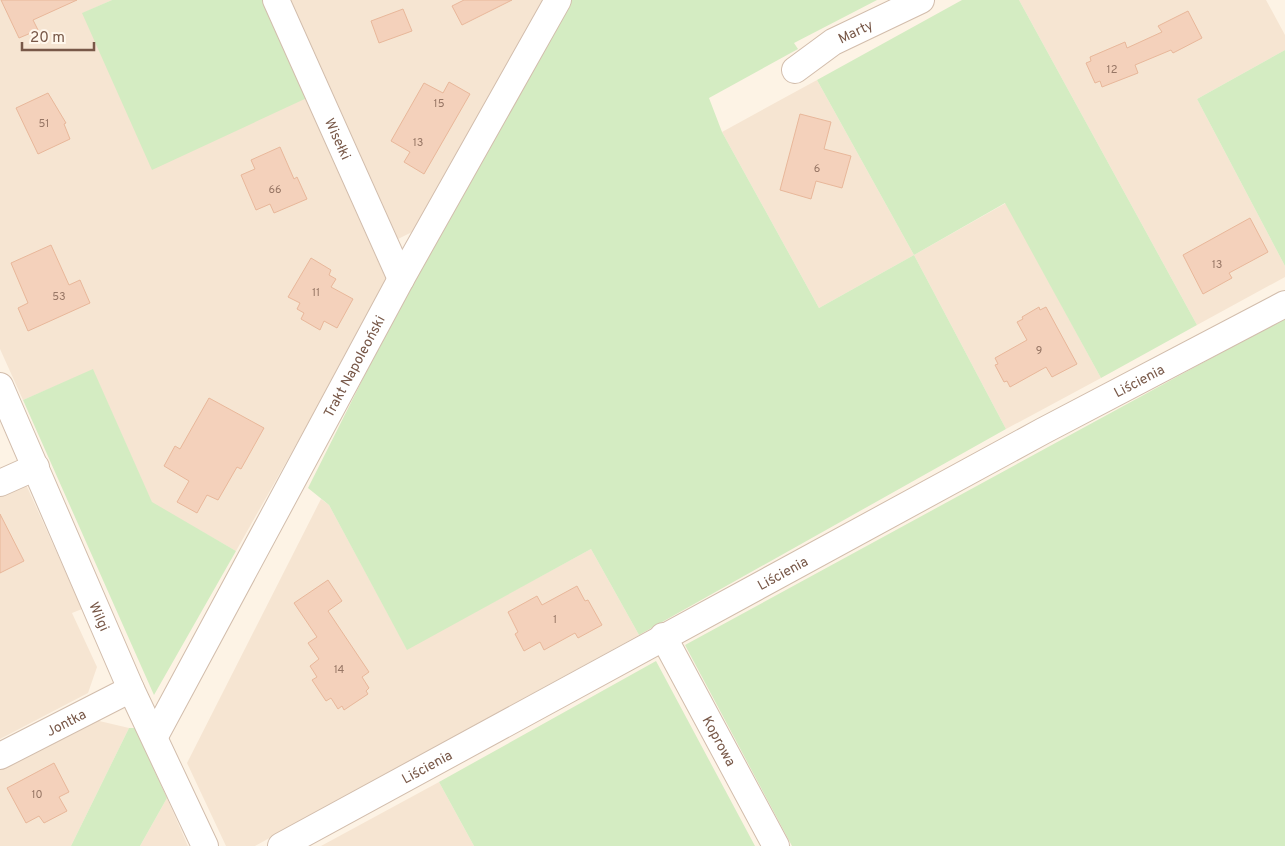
<svg xmlns="http://www.w3.org/2000/svg" width="1285" height="846" viewBox="0 0 1285 846" font-family="Overpass,sans-serif">
<style>
.residential{fill:#f6e5d2}
.green{fill:#d4ecc2}
.building{fill:#f4d1bb;stroke:#e8b79a}
.lines{fill:none;stroke-linecap:round;stroke-linejoin:round}
.minor-casing{stroke:#d2bdac;stroke-width:28}
.minor{stroke:#fff;stroke-width:26}
.labels{text-anchor:middle;stroke-width:4;stroke-linejoin:round;paint-order:stroke}
.number-label{font-size:11px;fill:#977665}
.street-label{font-size:14px;fill:#785848;stroke:#fff7ec}
</style>
<rect width="100%" height="100%" fill="#fdf3e5"/>
<path class="residential" d="M 0,0 L 112,0 L 83,13 L 309,97 L 389,280 L 236,551 L 152,503 L 93,370 L 23,400 L 0,349 Z
M 289,0 L 546,0 L 418,229 L 398,239 Z
M 1019,0 L 1266,0 L 1285,35 L 1285,50 L 1197,99 L 1285,266 L 1285,277 L 1197,325 Z
M 817,80 L 914,255 L 1006,203 L 1101,378 L 1006,429 L 914,255 L 819,308 L 722,132 Z
M 24,480 L 82,609 L 72,613 L 97,667 L 88,693 L 0,739 L 0,492 Z
M 321,499 L 329,505 L 407,649 L 591,549 L 639,635 L 255,846 L 226,846 L 187,763 Z
M 95,720 L 129,728 L 71,846 L 0,846 L 0,769 Z
M 439,782 L 474,846 L 321,846 Z
M 167,798 L 188,846 L 140,846 Z"/>
<path class="green" d="M 112,0 L 265,0 L 309,97 L 152,170 L 82,13 Z
M 570,0 L 877,0 L 794,43 L 798,49 L 709,98 L 722,132 L 819,308 L 914,255 L 817,80 L 962,0 L 1019,0 L 1197,325 L 1101,378 L 1005,203 L 914,255 L 1006,429 L 639,635 L 591,549 L 407,650 L 329,505 L 308,488 L 400,305 Z
M 1285,50 L 1285,266 L 1197,99 Z
M 1285,318 L 1285,846 L 792,846 L 685,645 Z
M 93,369 L 152,502 L 236,551 L 154,695 L 23,400 Z
M 656,661 L 755,846 L 474,846 L 439,782 Z
M 129,728 L 135,728 L 167,798 L 140,846 L 71,846 Z"/>
<path class="building" d="M 1,0 L 77,0 L 33,20 L 38,30 L 19,38 Z
M 464,0 L 512,0 L 462,25 L 452,6 Z
M 403,9 L 412,31 L 379,43 L 371,21 Z
M 1188,11 L 1202,38 L 1173,53 L 1171,50 L 1135,65 L 1138,73 L 1102,87 L 1100,81 L 1095,83 L 1086,63 L 1091,61 L 1090,57 L 1125,42 L 1127,48 L 1162,32 L 1158,26 Z
M 449,82 L 470,94 L 424,174 L 404,162 L 410,152 L 391,141 L 424,83 L 443,93 Z
M 48,93 L 66,123 L 64,124 L 70,139 L 38,154 L 16,108 Z
M 800,114 L 831,122 L 824,149 L 851,156 L 842,188 L 816,181 L 811,199 L 780,190 Z
M 280,147 L 294,179 L 297,177 L 307,199 L 274,213 L 270,204 L 256,210 L 241,175 L 255,169 L 251,160 Z
M 1250,218 L 1268,252 L 1229,273 L 1232,278 L 1203,294 L 1183,255 Z
M 51,245 L 69,285 L 80,280 L 90,303 L 28,331 L 18,308 L 28,303 L 11,263 Z
M 311,258 L 331,270 L 329,275 L 336,279 L 331,287 L 353,299 L 337,328 L 324,321 L 320,330 L 301,319 L 304,313 L 297,309 L 300,303 L 288,297 Z
M 1039,307 L 1040,310 L 1046,307 L 1077,364 L 1052,377 L 1046,367 L 1010,387 L 1007,381 L 1004,382 L 995,365 L 998,364 L 995,358 L 1027,340 L 1017,322 L 1023,319 L 1022,317 Z
M 209,398 L 264,428 L 241,469 L 237,467 L 218,500 L 207,495 L 197,513 L 177,502 L 189,481 L 164,466 L 175,446 L 180,449 Z
M 0,514 L 24,561 L 0,573 Z
M 328,580 L 342,601 L 328,611 L 369,672 L 362,677 L 369,688 L 366,691 L 368,694 L 344,710 L 342,706 L 338,709 L 331,698 L 326,701 L 312,680 L 317,677 L 310,666 L 319,659 L 308,643 L 317,637 L 294,603 Z
M 577,586 L 585,601 L 588,600 L 602,625 L 578,638 L 575,633 L 544,650 L 540,642 L 524,651 L 515,634 L 518,632 L 508,612 L 537,596 L 542,605 Z
M 54,763 L 69,792 L 59,797 L 67,811 L 44,823 L 39,816 L 26,823 L 7,788 Z"/>
<g class="lines">
<defs>
<g id="minor">
<path id="s1" d="M 276,0 L 401,279"/>
<path id="s2" d="M 795,70 L 833,42 L 921,0"/>
<path id="s3" d="M 0,386 L 131,689 L 205,846"/>
<path d="M 0,483 L 36,467"/>
<path id="s4" d="M 663,636 L 776,846"/>
<path id="s5" d="M 155,736 L 401,279 L 558,0"/>
<path id="s6" d="M 0,756 L 131,689"/>
<path id="s7" d="M 281,846 L 1043,431 L 1285,304"/>
</g>
</defs>
<use href="#minor" class="minor-casing"/>
<use href="#minor" class="minor"/>
</g>
<g class="labels">
<g class="number-label">
<text x="1112" y="73">12</text>
<text x="439" y="107">15</text>
<text x="44" y="127">51</text>
<text x="418" y="146">13</text>
<text x="817" y="172">6</text>
<text x="275" y="193">66</text>
<text x="1217" y="268">13</text>
<text x="316" y="296">11</text>
<text x="59" y="300">53</text>
<text x="1039" y="354">9</text>
<text x="555" y="623">1</text>
<text x="339" y="673">14</text>
<text x="37" y="798">10</text>
</g>
<g class="street-label">
<text dy="5" stroke="none"><textPath href="#s2" startOffset="72">Marty</textPath></text>
<text dy="5" stroke="none"><textPath href="#s1" startOffset="152">Wisełki</textPath></text>
<text dy="5" stroke="none"><textPath href="#s5" startOffset="420">Trakt Napoleoński</textPath></text>
<text dy="5" stroke="none"><textPath href="#s7" startOffset="976">Liścienia</textPath></text>
<text dy="5" stroke="none"><textPath href="#s7" startOffset="571">Liścienia</textPath></text>
<text dy="5" stroke="none"><textPath href="#s3" startOffset="251">Wilgi</textPath></text>
<text dy="5" stroke="none"><textPath href="#s6" startOffset="74">Jontka</textPath></text>
<text dy="5" stroke="none"><textPath href="#s4" startOffset="119">Koprowa</textPath></text>
<text dy="5" stroke="none"><textPath href="#s7" startOffset="166">Liścienia</textPath></text>
</g>
</g>
<path d="M22 42v8h72v-8" fill="none" stroke="#785848" stroke-width="2.5"/>
<text x="30" y="42" font-size="15" fill="#785848" stroke="#fff7ec" stroke-width="4" paint-order="stroke">20 m</text>
</svg>
